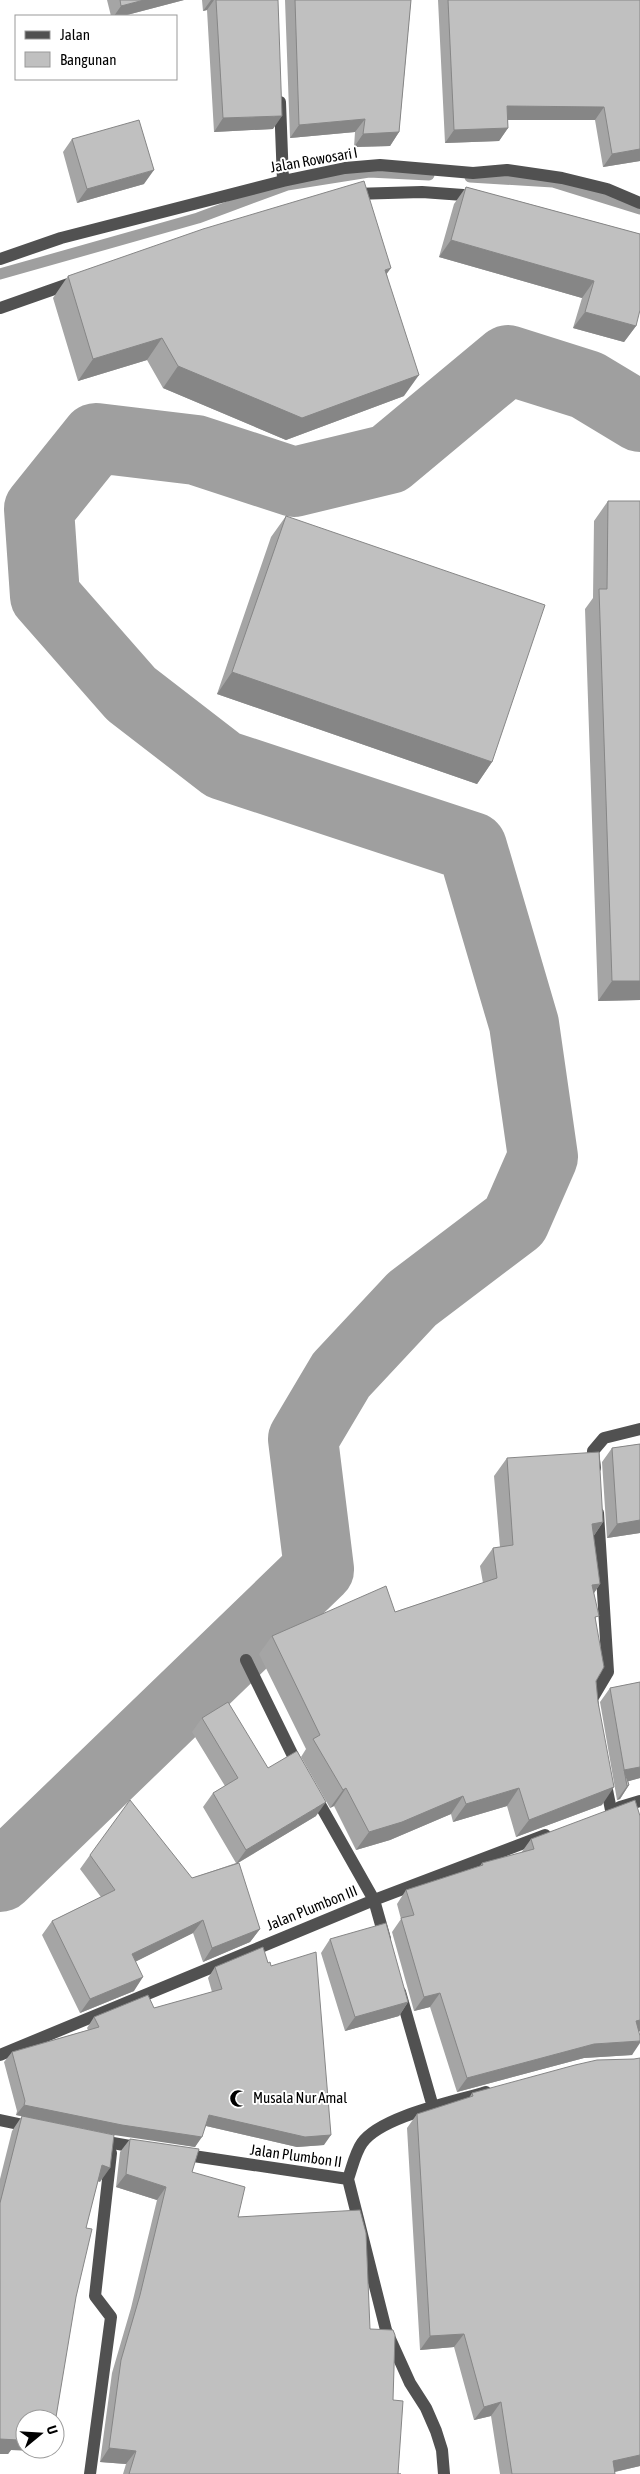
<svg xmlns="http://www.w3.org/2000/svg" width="640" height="2474" viewBox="0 0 640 2474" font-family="'Asap Condensed',sans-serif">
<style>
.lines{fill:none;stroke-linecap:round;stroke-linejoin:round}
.stream{stroke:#9f9f9f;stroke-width:11}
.river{stroke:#9f9f9f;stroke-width:70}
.minor{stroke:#515151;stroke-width:12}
.wall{fill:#a5a5a5}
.shaded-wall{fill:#868686}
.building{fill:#c0c0c0;stroke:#868686}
.labels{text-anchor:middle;stroke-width:4;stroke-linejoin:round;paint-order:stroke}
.street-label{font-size:15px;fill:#000;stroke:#fff}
.poi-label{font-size:15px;fill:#000;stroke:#fff;text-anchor:start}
</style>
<rect width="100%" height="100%" fill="#fff"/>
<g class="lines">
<path class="stream" d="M 470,177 L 553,182 L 640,209
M 0,274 L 198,218 L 287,185 L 369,172 L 429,175"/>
<path class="river" d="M 0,1877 L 319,1569 L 303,1439 L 341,1375 L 412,1299 L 515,1221 L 543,1157 L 524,1024 L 472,847 L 223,765 L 131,694 L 45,596 L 39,509 L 96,438 L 196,450 L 294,482 L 389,459 L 508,360 L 587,385 L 640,417"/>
<path class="minor" d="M 280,102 L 283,181
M 353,194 L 422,192 L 477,196
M 0,259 L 61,238 L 283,181 L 345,168 L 380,165 L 473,173 L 507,170 L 562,178 L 607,189 L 640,203
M 0,308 L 77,281
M 595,1468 L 593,1451 L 604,1438 L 640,1429
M 246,1660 L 299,1768
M 593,1706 L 592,1699 L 608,1672 L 598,1513
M 605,1780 L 611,1810
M 314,1794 L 374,1900 L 385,1939
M 620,1807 L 640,1801
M 400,1992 L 433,2107
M 0,2055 L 374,1900 L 545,1835
M 0,2120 L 33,2127
M 96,2140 L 141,2148
M 180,2154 L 348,2179
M 348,2179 C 352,2168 355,2153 362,2143 C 381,2116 454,2102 486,2092
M 348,2179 L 386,2330 L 410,2383 L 426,2408 L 436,2431 L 442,2450 L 444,2474
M 90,2474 L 111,2317 L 95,2296 L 111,2153"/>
</g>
<path class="wall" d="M 107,0 L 184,0 L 123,16 L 111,16 Z
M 202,0 L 278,0 L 273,129 L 214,132 L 207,10 L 203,11 Z
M 285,0 L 411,0 L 399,132 L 390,146 L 354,147 L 355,132 L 290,138 Z
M 438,0 L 640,0 L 640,161 L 603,167 L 595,120 L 508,120 L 508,128 L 499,141 L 445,143 Z
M 72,139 L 144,184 L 77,203 L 63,152 Z
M 466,187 L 640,234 L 636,326 L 624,342 L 573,328 L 582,298 L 439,257 L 454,204 Z
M 387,274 L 404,396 L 286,440 L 163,388 L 147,360 L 78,381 L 53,298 L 68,276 Z
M 608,501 L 640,501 L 640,1000 L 598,1001 L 585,609 L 593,598 L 594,521 Z
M 286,516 L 492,762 L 477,784 L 217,694 L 271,537 Z
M 640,1444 L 640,1533 L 607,1538 L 602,1462 L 612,1448 Z
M 507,1458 L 603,1522 L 593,1537 L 600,1584 L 594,1593 L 596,1620 L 596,1681 L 602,1805 L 516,1837 L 507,1806 L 453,1822 L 451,1814 L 390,1840 L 356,1850 L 334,1806 L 330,1808 L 301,1757 L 306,1749 L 259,1654 L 272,1636 L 395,1612 L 483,1583 L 480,1566 L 493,1548 L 500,1547 L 494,1476 Z
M 640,1682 L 640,1778 L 628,1781 L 629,1785 L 620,1799 L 617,1800 L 600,1702 L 610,1688 Z
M 202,1718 L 268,1768 L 316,1816 L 238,1863 L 260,1929 L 250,1942 L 203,1962 L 193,1933 L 136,1961 L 134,1991 L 80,2013 L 42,1935 L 52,1921 L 101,1897 L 80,1869 L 90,1855 L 192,1878 L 236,1863 L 203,1807 L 213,1793 L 225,1786 L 192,1732 Z
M 640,1816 L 640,2031 L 639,2032 L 632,2055 L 584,2058 L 457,2092 L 430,2007 L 414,2011 L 392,1932 L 401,1919 L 397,1904 L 406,1890 L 480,1866 L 482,1863 L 521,1853 L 531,1839 Z
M 330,1939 L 408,2002 L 399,2016 L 345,2031 L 321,1953 Z
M 215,1967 L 324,2145 L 297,2147 L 206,2126 L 195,2147 L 16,2115 L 17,2111 L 4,2062 L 12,2052 L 88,2030 L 87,2028 L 94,2017 L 154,2008 L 212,1992 L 208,1978 Z
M 634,2059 L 640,2466 L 615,2472 L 615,2474 L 500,2474 L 491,2416 L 474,2420 L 454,2347 L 420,2350 L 407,2128 L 417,2114 L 469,2098 L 472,2093 Z
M 22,2116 L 100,2182 L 98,2181 L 25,2449 L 44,2449 L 43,2451 L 11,2450 L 8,2454 L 0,2454 L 0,2179 L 12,2131 Z
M 130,2139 L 192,2172 L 238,2217 L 370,2329 L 393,2400 L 398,2474 L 401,2474 L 123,2474 L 126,2464 L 100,2462 L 112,2373 L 131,2308 L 157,2200 L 116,2187 L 120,2152 Z"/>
<path class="shaded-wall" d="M 144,0 L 184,0 L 123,16 L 114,16 L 121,6 Z
M 211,0 L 214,0 L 207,10 L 203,11 Z
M 507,106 L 604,107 L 595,120 L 498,120 Z
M 282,116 L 273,129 L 214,132 L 223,118 Z
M 365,119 L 355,132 L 290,138 L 299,125 Z
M 508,128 L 499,141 L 445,143 L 454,130 Z
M 399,132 L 390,146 L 354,147 L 363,134 Z
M 640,149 L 640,161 L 603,167 L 612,154 Z
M 154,170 L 144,184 L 77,203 L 87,189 Z
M 451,240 L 594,281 L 582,298 L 439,257 Z
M 391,268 L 375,290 L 385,270 Z
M 585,312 L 636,326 L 624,342 L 573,328 Z
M 162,338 L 147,360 L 78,381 L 93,359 Z
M 178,366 L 419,375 L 404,396 L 286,440 L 163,388 Z
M 232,672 L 492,762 L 477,784 L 217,694 Z
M 612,981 L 640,981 L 640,1000 L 598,1001 Z
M 640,1520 L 640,1533 L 607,1538 L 617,1524 Z
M 603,1522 L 591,1540 L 592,1524 Z
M 600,1584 L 588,1602 L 592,1585 Z
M 640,1767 L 640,1778 L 626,1782 L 624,1770 Z
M 629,1785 L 620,1799 L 617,1800 L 627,1786 Z
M 614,1787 L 602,1805 L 516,1837 L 529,1820 Z
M 346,1788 L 334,1806 L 330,1808 L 343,1790 Z
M 519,1788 L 507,1806 L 453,1822 L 466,1804 Z
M 463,1796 L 451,1814 L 390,1840 L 356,1850 L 369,1832 Z
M 326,1802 L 316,1816 L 236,1864 L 246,1850 Z
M 203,1920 L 193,1933 L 123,1968 L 132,1954 Z
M 260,1929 L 250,1942 L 203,1962 L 212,1948 Z
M 143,1977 L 134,1991 L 80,2013 L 90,1999 Z
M 440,1993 L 430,2007 L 414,2011 L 424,1997 Z
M 408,2002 L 399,2016 L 345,2031 L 355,2017 Z
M 640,2020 L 640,2031 L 626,2035 L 636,2021 Z
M 640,2041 L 640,2043 L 632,2055 L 584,2058 L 457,2092 L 467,2078 L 594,2044 Z
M 24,2105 L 202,2137 L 195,2147 L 114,2135 L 16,2115 Z
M 209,2115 L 331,2135 L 324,2145 L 297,2147 L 202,2125 Z
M 102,2165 L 110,2168 L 100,2182 L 92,2179 Z
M 126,2174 L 166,2187 L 157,2200 L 116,2187 Z
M 464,2334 L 454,2347 L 420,2350 L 430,2336 Z
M 501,2402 L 491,2416 L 474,2420 L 484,2407 Z
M 18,2435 L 25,2435 L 25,2449 L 44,2449 L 43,2451 L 11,2450 L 8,2454 L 0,2454 L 0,2439 Z
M 109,2448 L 136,2451 L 126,2464 L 100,2462 Z
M 640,2455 L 640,2466 L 605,2474 L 613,2461 Z"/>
<path class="building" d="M 120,0 L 144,0 L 121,6 Z
M 216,0 L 278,0 L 282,116 L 223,118 Z
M 295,0 L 411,0 L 399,132 L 363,134 L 365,119 L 299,125 Z
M 448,0 L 640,0 L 640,149 L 612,154 L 604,107 L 507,106 L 508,128 L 454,130 Z
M 139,120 L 154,170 L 87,189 L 72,139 Z
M 364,181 L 391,268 L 385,270 L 419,375 L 302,418 L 178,366 L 162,338 L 93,359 L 68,276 L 203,229 Z
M 466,187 L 640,234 L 640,310 L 636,326 L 585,312 L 594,281 L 451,240 Z
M 608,501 L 640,501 L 640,981 L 612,981 L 599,589 L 607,589 Z
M 286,516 L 545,605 L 492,762 L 232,672 Z
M 640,1444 L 640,1520 L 617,1524 L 612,1448 Z
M 599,1452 L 603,1522 L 592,1524 L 600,1584 L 592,1585 L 599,1616 L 595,1617 L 604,1667 L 596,1681 L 598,1702 L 614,1787 L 529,1820 L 519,1788 L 466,1804 L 463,1796 L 402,1822 L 369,1832 L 346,1788 L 343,1790 L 313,1739 L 320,1735 L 272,1636 L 386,1586 L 395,1612 L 497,1578 L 493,1548 L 513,1545 L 507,1458 Z
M 640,1682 L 640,1767 L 624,1770 L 629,1785 L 627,1786 L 610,1688 Z
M 228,1702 L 268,1768 L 297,1751 L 326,1802 L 246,1850 L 213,1793 L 238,1778 L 202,1718 Z
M 130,1800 L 192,1878 L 239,1863 L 260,1929 L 212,1948 L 203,1920 L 132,1954 L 143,1977 L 90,1999 L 52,1921 L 115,1890 L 90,1855 Z
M 635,1800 L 640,1816 L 640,2020 L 636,2021 L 640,2036 L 640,2041 L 594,2044 L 467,2078 L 440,1993 L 424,1997 L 401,1918 L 414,1915 L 406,1890 L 483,1865 L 482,1863 L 534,1849 L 531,1839 Z
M 386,1923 L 408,2002 L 355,2017 L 330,1939 Z
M 263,1947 L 268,1963 L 270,1962 L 271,1966 L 316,1952 L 331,2135 L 305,2137 L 209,2115 L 202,2137 L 122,2125 L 24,2105 L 25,2101 L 12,2052 L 99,2027 L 94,2017 L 148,1995 L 154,2008 L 222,1989 L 215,1967 Z
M 640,2058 L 640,2455 L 613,2461 L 615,2474 L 512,2474 L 501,2402 L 484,2407 L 464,2334 L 430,2336 L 417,2114 L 473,2096 L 472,2093 L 575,2065 L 597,2060 L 634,2059 Z
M 22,2116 L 114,2135 L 110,2168 L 102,2165 L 86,2228 L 92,2229 L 76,2297 L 55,2423 L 55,2419 L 25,2419 L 25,2435 L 18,2435 L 18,2440 L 0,2439 L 0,2203 Z
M 130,2139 L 199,2149 L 192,2172 L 245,2187 L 238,2217 L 360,2210 L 366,2233 L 370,2329 L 393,2330 L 395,2335 L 393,2400 L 403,2401 L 398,2474 L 401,2474 L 129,2474 L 136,2451 L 109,2448 L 121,2360 L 140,2295 L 166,2187 L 126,2174 Z"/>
<defs>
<symbol id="mosque-bare" viewBox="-9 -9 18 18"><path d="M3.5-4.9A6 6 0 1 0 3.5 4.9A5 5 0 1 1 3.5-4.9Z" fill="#000" stroke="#fff" stroke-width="2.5" paint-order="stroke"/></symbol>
</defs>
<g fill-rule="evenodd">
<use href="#mosque-bare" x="226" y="2086" width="25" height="25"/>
</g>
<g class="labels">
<g class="street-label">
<text transform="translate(314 160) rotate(-10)" y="5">Jalan Rowosari I</text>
<text transform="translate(312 1908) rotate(-22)" y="5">Jalan Plumbon III</text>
<text transform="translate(296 2156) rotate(8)" y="5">Jalan Plumbon II</text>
</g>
<g class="poi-label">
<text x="253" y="2103">Musala Nur Amal</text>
</g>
</g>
<rect x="15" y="15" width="162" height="65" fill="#ffffff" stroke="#999999"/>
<rect x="25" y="31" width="25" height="8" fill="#515151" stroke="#999999"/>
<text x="60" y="40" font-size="15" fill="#000000">Jalan</text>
<rect x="25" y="52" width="25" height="15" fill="#c0c0c0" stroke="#999999"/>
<text x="60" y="65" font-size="15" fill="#000000">Bangunan</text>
<g transform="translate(40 2434) rotate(72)"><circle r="24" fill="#ffffff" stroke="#999999"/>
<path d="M0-4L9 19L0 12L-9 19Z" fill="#000000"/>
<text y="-8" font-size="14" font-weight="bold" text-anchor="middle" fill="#000000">U</text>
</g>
</svg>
